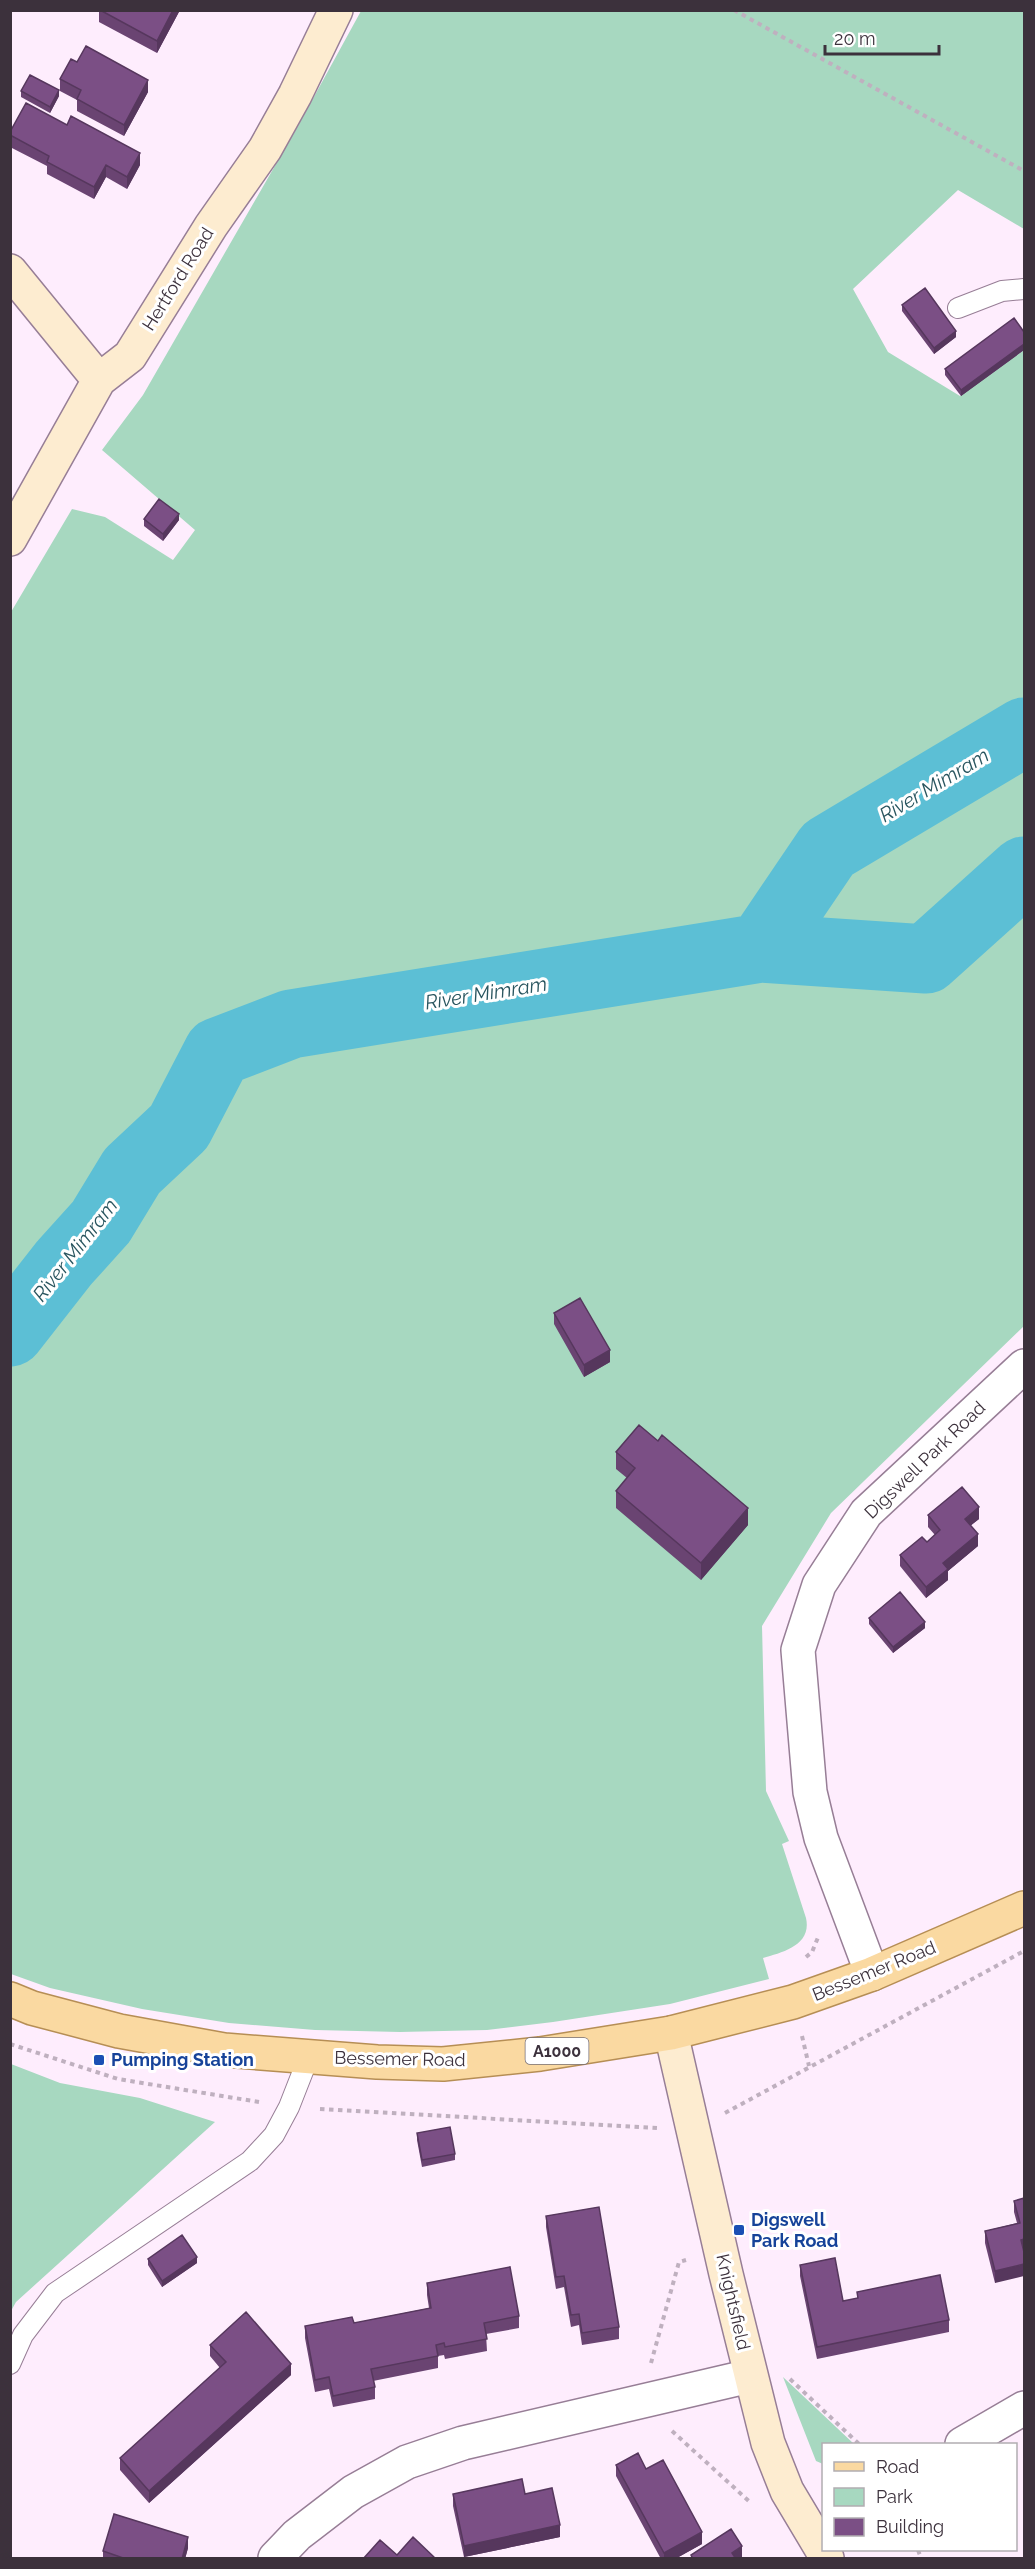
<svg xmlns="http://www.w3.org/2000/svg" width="1035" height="2569" viewBox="0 0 1035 2569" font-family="Raleway,sans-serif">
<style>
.green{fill:#a7d8c0}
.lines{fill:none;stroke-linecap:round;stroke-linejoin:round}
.river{stroke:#5cbfd5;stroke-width:69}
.lane-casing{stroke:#977e96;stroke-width:22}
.street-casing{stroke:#977e96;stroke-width:36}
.secondary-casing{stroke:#977e96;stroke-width:36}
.primary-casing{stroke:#b68e55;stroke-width:36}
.path{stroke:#bfb0bf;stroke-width:4;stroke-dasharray:4.5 4.5;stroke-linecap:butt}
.lane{stroke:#fff;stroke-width:20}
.street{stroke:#fff;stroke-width:33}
.secondary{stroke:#fdecd0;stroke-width:33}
.primary{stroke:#fad9a1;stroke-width:33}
.wall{fill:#6a4472}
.shaded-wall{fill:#56375d}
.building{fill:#7b4f85;stroke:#56375d;stroke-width:1.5}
.transit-dot{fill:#1a4fb4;stroke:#fff;stroke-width:2}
.labels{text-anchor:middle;stroke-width:6;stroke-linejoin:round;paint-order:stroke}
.shield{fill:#fff;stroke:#766f76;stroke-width:1.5}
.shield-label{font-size:16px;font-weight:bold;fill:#3c313c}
.street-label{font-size:18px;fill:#3c313c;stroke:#fff}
.transit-label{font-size:18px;font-weight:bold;fill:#164399;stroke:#fff;text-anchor:start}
.water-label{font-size:20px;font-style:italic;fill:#29555f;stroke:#fff}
</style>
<rect width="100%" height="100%" fill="#feedfd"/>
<path class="green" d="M 361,11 L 1024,11 L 1024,229 L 958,190 L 853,289 L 888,352 L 960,396 L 1024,350 L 1024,1326 L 831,1513 L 762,1626 L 766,1791 L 789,1841 L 782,1844 L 806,1918 C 812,1945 783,1952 763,1958 L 769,1979 L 670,2004 L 553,2022 L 487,2030 L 400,2032 L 315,2030 L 229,2023 L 142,2009 L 50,1988 L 11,1974 L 11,612 L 72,509 L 105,517 L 173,560 L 195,530 L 102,450 L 143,395 L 299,124 Z
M 11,2064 L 60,2083 L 140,2098 L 215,2122 L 16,2302 L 11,2311 Z
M 783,2377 L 854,2444 L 824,2444 L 823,2464 L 816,2461 Z"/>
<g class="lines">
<path class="river" d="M 761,948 L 926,959 L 1024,871
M 10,1332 L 64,1263 L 101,1222 L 132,1171 L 179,1127 L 218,1052 L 291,1024 L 761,948 L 828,849 L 1024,732"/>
<defs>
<path id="lane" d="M 958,308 L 1002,291 L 1024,289
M 10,2364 L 23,2335 L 55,2293 L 250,2161 L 274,2135 L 289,2107 L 309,2056"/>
<path id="street" d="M 872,1974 L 821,1838 L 810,1792 L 798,1650 L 819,1585 L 866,1513 L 1024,1366
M 962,2444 L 1024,2408
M 275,2558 L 297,2535 L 353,2492 L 407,2462 L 463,2443 L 750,2376"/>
<path id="secondary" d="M 10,271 L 99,380
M 10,539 L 99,380 L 130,356 L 211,226 L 265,149 L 295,95 L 336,10
M 671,2033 L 726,2274 L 768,2443 L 787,2491 L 827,2558"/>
<path id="primary" d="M 10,1999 L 32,2008 L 119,2031 L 224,2050 L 377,2062 L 443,2064 L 540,2054 L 671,2033 L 793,2002 L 872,1974 L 1024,1908"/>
</defs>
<use href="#lane" class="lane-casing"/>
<use href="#street" class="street-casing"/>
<use href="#secondary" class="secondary-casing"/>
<use href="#primary" class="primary-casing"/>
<path class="path" d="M 734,10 L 1024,171
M 806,1957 L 812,1952 L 819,1935
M 802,2036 L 809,2066
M 10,2044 L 118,2079 L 259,2102
M 320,2109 L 657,2128
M 725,2113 L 1024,1951
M 651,2363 L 679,2262 L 686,2260
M 790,2379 L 859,2444
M 672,2431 L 751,2503
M 918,2550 L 921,2558"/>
<use href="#lane" class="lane"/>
<use href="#street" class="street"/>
<use href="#secondary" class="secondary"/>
<use href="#primary" class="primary"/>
</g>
<path class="wall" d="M 99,10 L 180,10 L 157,53 L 99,22 Z
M 77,62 L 148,92 L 124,136 L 77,111 L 77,100 L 60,91 L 60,79 Z
M 21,91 L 59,96 L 50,113 L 21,97 Z
M 10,132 L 140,165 L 127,189 L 106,177 L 94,199 L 47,174 L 47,166 L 10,147 Z
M 902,305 L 956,337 L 934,354 L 902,311 Z
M 1024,332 L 1024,350 L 961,396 L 945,375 L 945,369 Z
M 144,519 L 179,520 L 163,541 L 144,526 Z
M 554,1313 L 610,1362 L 584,1377 L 554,1324 Z
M 658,1441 L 748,1525 L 701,1580 L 616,1508 L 616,1491 L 627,1478 L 616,1469 L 616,1452 Z
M 928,1515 L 979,1519 L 970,1526 L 978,1546 L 948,1571 L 948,1580 L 926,1598 L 900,1566 L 900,1555 L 927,1542 L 935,1535 L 928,1527 Z
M 869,1618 L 925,1628 L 893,1653 L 869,1624 Z
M 417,2133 L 455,2154 L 455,2160 L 422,2167 L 417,2140 Z
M 1024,2198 L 1024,2251 L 995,2283 L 985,2243 L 985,2231 L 1017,2223 L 1014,2212 L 1014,2201 Z
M 546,2216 L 619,2327 L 619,2339 L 582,2345 L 579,2325 L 571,2327 L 564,2287 L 556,2289 L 546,2227 Z
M 148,2259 L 197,2263 L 162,2287 L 148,2265 Z
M 800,2265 L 843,2301 L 857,2299 L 857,2292 L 949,2320 L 949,2332 L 817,2359 L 800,2276 Z
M 427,2283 L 519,2316 L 519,2328 L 486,2334 L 487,2351 L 445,2359 L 444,2355 L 438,2356 L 438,2368 L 373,2381 L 375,2387 L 375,2399 L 333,2407 L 329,2389 L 315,2392 L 305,2338 L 305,2326 L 354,2323 L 429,2308 L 427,2295 Z
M 210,2345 L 291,2375 L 149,2503 L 120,2470 L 120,2458 L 220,2368 L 210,2356 Z
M 616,2465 L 702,2544 L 675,2559 L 661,2559 L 616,2476 Z
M 453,2494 L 525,2494 L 560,2537 L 464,2557 L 453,2506 Z
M 188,2548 L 185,2559 L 103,2559 L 103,2551 Z"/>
<path class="shaded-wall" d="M 173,10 L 180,10 L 157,53 L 157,41 Z
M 148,80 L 148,92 L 124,136 L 124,125 Z
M 59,90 L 59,96 L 50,113 L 50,107 Z
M 140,153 L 140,165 L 127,189 L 127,177 Z
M 106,165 L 106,177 L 94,199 L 94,187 Z
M 956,331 L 956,337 L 934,354 L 934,348 Z
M 1024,344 L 1024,350 L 961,396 L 961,390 Z
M 179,514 L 179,520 L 163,541 L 163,534 Z
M 610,1350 L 610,1362 L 584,1377 L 584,1365 Z
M 979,1507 L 979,1519 L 965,1530 L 965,1519 Z
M 748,1508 L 748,1525 L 701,1580 L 701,1563 Z
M 978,1534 L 978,1546 L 948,1571 L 948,1580 L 926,1598 L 926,1587 L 943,1563 Z
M 925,1622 L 925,1628 L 893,1653 L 893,1647 Z
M 1024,2239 L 1024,2251 L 1021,2240 Z
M 197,2257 L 197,2263 L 162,2287 L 162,2281 Z
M 1024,2264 L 1024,2276 L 995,2283 L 995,2271 Z
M 291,2364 L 291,2375 L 149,2503 L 149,2491 Z
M 560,2525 L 560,2537 L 464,2557 L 464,2546 Z
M 702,2532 L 702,2544 L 675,2559 L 664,2559 L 664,2553 Z
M 188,2537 L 188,2548 L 185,2559 L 182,2559 Z
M 742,2546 L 742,2558 L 732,2559 L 732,2553 Z"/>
<path class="building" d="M 100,10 L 173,10 L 157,41 Z
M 86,46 L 148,80 L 124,125 L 77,99 L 81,90 L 60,79 L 71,59 L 77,62 Z
M 30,75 L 59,90 L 50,107 L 21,91 Z
M 26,103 L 67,125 L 71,116 L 140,153 L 127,177 L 106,165 L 94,187 L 47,162 L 49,156 L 10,135 L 10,132 Z
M 925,288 L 956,331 L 934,348 L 902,305 Z
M 1014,318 L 1024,332 L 1024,344 L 961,390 L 945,369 Z
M 159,499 L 179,514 L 163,534 L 144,519 Z
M 580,1298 L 610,1350 L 584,1365 L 554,1313 Z
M 639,1425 L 658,1441 L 662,1435 L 748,1508 L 701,1563 L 616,1491 L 635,1468 L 616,1452 Z
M 962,1487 L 979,1507 L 965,1519 L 978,1534 L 943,1563 L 948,1569 L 926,1587 L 900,1555 L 922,1537 L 927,1542 L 940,1530 L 928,1515 Z
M 900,1592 L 925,1622 L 893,1647 L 869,1618 Z
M 450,2127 L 455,2154 L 422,2160 L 417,2133 Z
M 1024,2198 L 1024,2239 L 1021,2240 L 1024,2252 L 1024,2264 L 995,2271 L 985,2231 L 1020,2223 L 1014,2201 Z
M 599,2207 L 619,2327 L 582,2333 L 579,2314 L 571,2315 L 564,2276 L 556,2277 L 546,2216 Z
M 182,2235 L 197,2257 L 162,2281 L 148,2259 Z
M 835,2258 L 843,2301 L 858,2298 L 857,2292 L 940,2275 L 949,2320 L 817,2347 L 800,2265 Z
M 510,2267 L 519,2316 L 484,2323 L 487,2339 L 445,2347 L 444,2343 L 436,2345 L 438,2356 L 371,2369 L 375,2387 L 333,2396 L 329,2377 L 315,2380 L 305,2326 L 352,2317 L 354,2323 L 431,2308 L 427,2283 Z
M 246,2312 L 291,2364 L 149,2491 L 120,2458 L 226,2362 L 210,2345 Z
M 638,2453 L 646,2469 L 663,2460 L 702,2532 L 664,2553 L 616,2465 Z
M 522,2479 L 525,2494 L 552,2488 L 560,2525 L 464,2546 L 453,2494 Z
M 114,2514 L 188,2537 L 182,2559 L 126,2559 L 103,2551 Z
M 731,2529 L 742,2546 L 732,2553 L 736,2559 L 693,2559 L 691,2555 Z
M 413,2537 L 436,2559 L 363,2559 L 380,2540 L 397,2555 Z"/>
<g class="transit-dot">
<rect x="93" y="2054" width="12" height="12" rx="3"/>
<rect x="733" y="2224" width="12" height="12" rx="3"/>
</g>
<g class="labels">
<rect class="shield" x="525.5" y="2038" width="63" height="26" rx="4.5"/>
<g class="shield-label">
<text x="557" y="2057">A1000</text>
</g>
<g class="street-label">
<text transform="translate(178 279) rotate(-58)" y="6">Hertford Road</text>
<text transform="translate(925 1460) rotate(-44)" y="6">Digswell Park Road</text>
<text transform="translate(874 1971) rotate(-22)" y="6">Bessemer Road</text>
<text transform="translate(400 2059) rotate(1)" y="6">Bessemer Road</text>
<text transform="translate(733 2302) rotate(77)" y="6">Knightsfield</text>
</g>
<g class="transit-label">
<text x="111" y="2066">Pumping Station</text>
<text x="751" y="2226">Digswell<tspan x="751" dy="21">Park Road</tspan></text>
</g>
<g class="water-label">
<text transform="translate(934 785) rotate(-31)" y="7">River Mimram</text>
<text transform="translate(486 993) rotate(-9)" y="7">River Mimram</text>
<text transform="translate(75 1250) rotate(-52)" y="7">River Mimram</text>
</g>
</g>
<rect width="1035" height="2569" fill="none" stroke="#3c313c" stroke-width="24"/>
<rect x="822" y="2443" width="195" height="108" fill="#ffffff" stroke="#b1adb1" stroke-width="1.5"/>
<rect x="834" y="2462" width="30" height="9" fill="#fad9a1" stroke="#b1adb1" stroke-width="1.5"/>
<text x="876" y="2473" font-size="18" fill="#3c313c">Road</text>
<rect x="834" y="2488" width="30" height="18" fill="#a7d8c0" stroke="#b1adb1" stroke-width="1.5"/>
<text x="876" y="2503" font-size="18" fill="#3c313c">Park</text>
<rect x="834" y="2518" width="30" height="18" fill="#7b4f85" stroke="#b1adb1" stroke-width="1.5"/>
<text x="876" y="2533" font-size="18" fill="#3c313c">Building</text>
<path d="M825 45v9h114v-9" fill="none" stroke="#3c313c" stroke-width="3"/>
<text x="834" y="45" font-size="18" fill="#3c313c" stroke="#ffffff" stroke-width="4.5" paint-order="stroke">20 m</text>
</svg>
